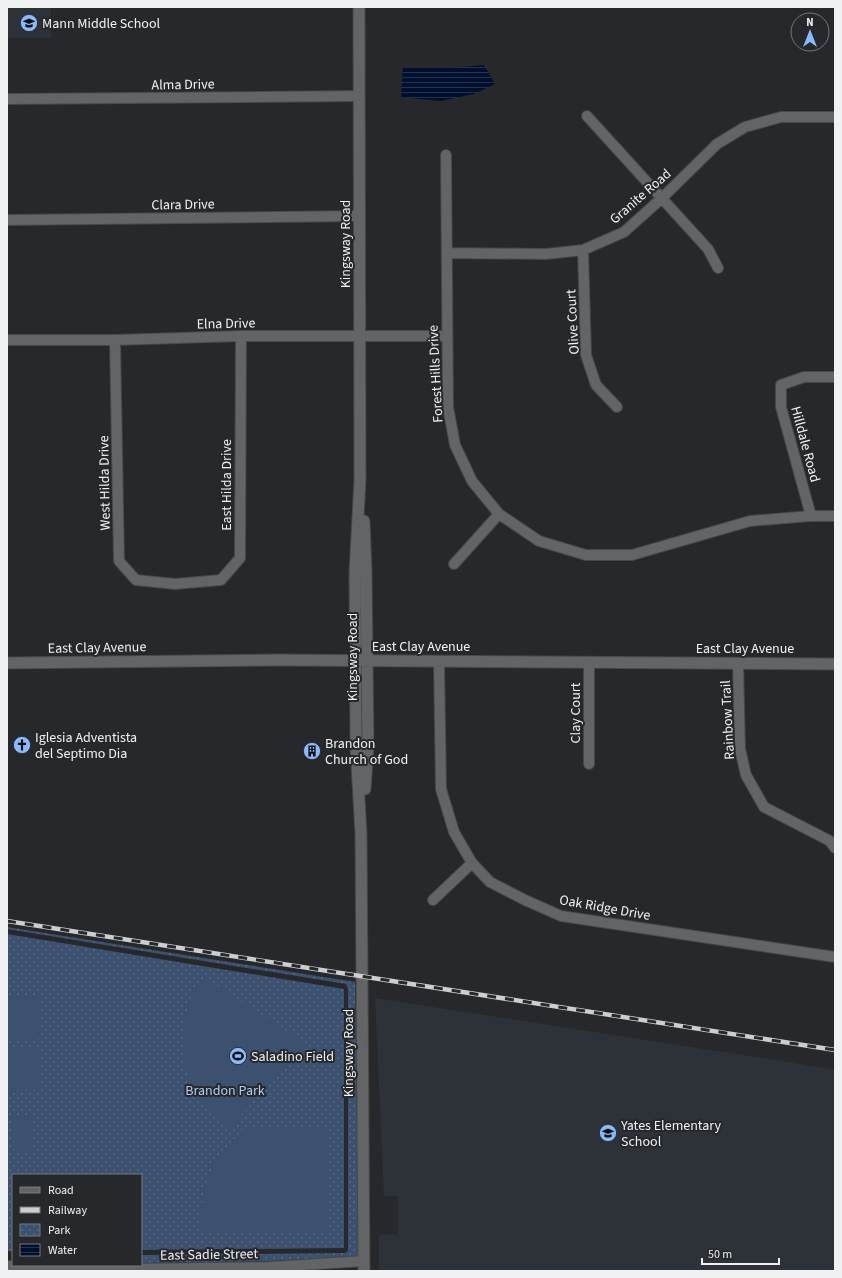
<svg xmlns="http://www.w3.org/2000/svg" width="842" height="1278" viewBox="0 0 842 1278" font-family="'Source Sans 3',sans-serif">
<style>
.built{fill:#2d3239}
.park{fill:url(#park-dots)}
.pitch{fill:#3b516f}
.water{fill:url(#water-rules)}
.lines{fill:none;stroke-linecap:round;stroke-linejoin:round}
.minor-casing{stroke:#454749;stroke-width:12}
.tertiary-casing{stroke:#454749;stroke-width:13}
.minor{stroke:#626466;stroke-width:10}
.tertiary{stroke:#626466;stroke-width:11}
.rail-casing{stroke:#cdced0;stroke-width:4.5}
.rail{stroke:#26282b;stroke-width:3;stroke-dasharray:9;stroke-linecap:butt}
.labels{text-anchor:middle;stroke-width:4;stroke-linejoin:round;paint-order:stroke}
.poi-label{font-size:14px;fill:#f0f1f3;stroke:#26282b;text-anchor:start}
.street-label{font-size:14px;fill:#f0f1f3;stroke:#26282b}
.park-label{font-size:14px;fill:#afcdf7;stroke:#26282b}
</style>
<defs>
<pattern id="park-dots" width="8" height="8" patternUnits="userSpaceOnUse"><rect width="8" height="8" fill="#3b516f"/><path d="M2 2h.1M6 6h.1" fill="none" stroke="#586a84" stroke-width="1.8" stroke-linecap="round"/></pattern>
<pattern id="water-rules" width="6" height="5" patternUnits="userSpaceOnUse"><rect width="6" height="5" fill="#000f2d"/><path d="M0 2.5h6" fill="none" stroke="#26324c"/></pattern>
</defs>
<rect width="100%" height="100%" fill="#26282b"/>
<path class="built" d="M 7,7 L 51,7 L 51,38 L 7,38 Z
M 375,998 L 789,1062 L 835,1070 L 835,1271 L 379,1271 L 379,1235 L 398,1234 L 398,1196 L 384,1196 Z"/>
<path class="park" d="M 7,927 L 355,982 L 359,1256 L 270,1261 L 141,1263 L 141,1255 L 345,1253 L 348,1251 L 348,989 L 346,984 L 7,929 Z
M 7,934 L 344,989 L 344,1248 L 141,1250 L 141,1175 L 13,1175 L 13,1251 L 7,1251 Z"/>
<path class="pitch" d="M 204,977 L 310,1047 L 297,1052 L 273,1078 L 228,1131 L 197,1099 L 183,1060 L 183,1022 L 191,998 Z
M 39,996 L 40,1038 L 7,1039 L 7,997 Z
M 40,1048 L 41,1090 L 7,1091 L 7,1049 Z
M 31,1116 L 32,1153 L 14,1153 L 13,1117 Z
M 277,1127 L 328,1129 L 328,1233 L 200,1232 C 201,1207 203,1182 216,1160 C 223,1149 236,1138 244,1128 Z"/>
<path class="water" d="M 484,65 L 495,84 L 474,94 L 440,101 L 401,97 L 403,68 L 450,68 Z"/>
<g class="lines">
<defs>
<path id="minor" d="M 7,99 L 359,96
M 587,116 L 708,249 L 718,268
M 446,155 L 448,407 L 455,445 L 472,481 L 499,514 L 539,541 L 586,555 L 632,555 L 750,521 L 811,516 L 835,516
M 7,220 L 360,216
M 583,250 L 586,355 L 596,385 L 617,407
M 447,253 L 546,254 L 583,250 L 624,232 L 662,198 L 717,144 L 745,127 L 781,117 L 835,117
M 7,340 L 115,340 L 241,336 L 447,336
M 115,340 L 119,561 L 136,580 L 175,584 L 221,580 L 240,558 L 241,336
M 811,516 L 781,407 L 781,385 L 804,377 L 835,377
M 454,564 L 499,514
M 439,661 L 441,789 L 454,832 L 472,863 L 490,882 L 525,900 L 561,916 L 835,957
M 589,662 L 589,764
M 738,663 L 740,749 L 746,775 L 764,807 L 830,841 L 835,848
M 433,900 L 472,863
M 7,1266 L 58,1270 L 270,1267 L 364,1261"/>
<path id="tertiary" d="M 359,7 L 360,480 L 355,572 L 356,747 L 361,834 L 364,1271
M 364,521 L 366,570 L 368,747 L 365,789
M 7,663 L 279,660 L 835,664"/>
</defs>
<use href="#minor" class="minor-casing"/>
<use href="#tertiary" class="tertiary-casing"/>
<use href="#minor" class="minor"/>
<use href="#tertiary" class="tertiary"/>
<defs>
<path id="rail" d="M 7,921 L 835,1050"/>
</defs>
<use href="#rail" class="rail-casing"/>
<use href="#rail" class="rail"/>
</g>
<defs>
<symbol id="school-disc" viewBox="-11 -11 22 22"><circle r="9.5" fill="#8abafc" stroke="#26282b"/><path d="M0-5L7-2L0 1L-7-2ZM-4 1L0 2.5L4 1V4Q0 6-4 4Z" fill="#111"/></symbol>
<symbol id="church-disc" viewBox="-11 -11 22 22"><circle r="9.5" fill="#8abafc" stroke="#26282b"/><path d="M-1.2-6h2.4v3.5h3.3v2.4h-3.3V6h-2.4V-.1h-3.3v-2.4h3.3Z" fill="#111"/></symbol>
<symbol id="building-disc" viewBox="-11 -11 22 22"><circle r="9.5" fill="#8abafc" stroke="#26282b"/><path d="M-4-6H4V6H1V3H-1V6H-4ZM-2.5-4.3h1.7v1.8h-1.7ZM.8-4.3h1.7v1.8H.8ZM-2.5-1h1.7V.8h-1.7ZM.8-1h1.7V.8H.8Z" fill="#111"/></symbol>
<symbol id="stadium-disc" viewBox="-11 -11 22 22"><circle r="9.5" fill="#8abafc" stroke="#26282b"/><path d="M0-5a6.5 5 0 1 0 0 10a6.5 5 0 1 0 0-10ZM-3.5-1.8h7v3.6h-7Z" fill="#111"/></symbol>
</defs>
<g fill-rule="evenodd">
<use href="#school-disc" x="19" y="13" width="20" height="20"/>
<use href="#church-disc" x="12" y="735" width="20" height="20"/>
<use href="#building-disc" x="302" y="741" width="20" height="20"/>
<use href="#stadium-disc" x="228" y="1046" width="20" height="20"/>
<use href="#school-disc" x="598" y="1123" width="20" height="20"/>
</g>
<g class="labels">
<g class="poi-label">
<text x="42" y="28">Mann Middle School</text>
<text x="35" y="742">Iglesia Adventista<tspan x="35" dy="16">del Septimo Dia</tspan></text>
<text x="325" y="748">Brandon<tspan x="325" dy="16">Church of God</tspan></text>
<text x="251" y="1061">Saladino Field</text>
<text x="621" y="1130">Yates Elementary<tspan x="621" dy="16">School</tspan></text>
</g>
<g class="street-label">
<text transform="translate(183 84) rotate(-1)" y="5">Alma Drive</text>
<text transform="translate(640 196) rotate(-41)" y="5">Granite Road</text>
<text transform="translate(183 204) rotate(-1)" y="5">Clara Drive</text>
<text transform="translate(345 244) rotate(-90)" y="5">Kingsway Road</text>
<text transform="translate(572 322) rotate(-93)" y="5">Olive Court</text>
<text transform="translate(226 323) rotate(-1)" y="5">Elna Drive</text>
<text transform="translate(435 374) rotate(-93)" y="5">Forest Hills Drive</text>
<text transform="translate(806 444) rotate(75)" y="5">Hilldale Road</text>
<text transform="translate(104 483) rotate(-91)" y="5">West Hilda Drive</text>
<text transform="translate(226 485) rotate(-90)" y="5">East Hilda Drive</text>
<text x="421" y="651">East Clay Avenue</text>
<text transform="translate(97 647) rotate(-1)" y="5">East Clay Avenue</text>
<text x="745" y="653">East Clay Avenue</text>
<text transform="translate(352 657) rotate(-90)" y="5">Kingsway Road</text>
<text transform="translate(575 713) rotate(-90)" y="5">Clay Court</text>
<text transform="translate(727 720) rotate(-93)" y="5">Rainbow Trail</text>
<text transform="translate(605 907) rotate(10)" y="5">Oak Ridge Drive</text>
<text transform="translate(348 1053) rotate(-90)" y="5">Kingsway Road</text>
<text transform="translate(209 1254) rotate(-1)" y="5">East Sadie Street</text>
</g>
<g class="park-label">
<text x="225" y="1095">Brandon Park</text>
</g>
</g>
<rect width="842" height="1278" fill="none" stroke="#f0f1f3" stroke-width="16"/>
<rect x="12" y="1174" width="130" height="92" fill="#26282b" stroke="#77787b"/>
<rect x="20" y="1187" width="20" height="6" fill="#626466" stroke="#77787b"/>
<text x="48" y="1194" font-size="12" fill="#f0f1f3">Road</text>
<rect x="20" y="1207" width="20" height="6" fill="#cdced0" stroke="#77787b"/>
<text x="48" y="1214" font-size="12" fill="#f0f1f3">Railway</text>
<rect x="20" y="1224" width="20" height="12" fill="url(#park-dots)" stroke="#77787b"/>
<text x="48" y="1234" font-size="12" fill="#f0f1f3">Park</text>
<rect x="20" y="1244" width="20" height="12" fill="url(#water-rules)" stroke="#77787b"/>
<text x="48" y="1254" font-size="12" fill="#f0f1f3">Water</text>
<g transform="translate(810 32)"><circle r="19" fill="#26282b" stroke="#77787b"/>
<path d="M0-3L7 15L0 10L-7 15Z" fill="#8abafc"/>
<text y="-6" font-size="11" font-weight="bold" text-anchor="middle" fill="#f0f1f3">N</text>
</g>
<path d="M702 1258v6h77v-6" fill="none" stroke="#f0f1f3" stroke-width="2"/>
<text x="708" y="1258" font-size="12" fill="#f0f1f3" stroke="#26282b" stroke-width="3" paint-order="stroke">50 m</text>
</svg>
